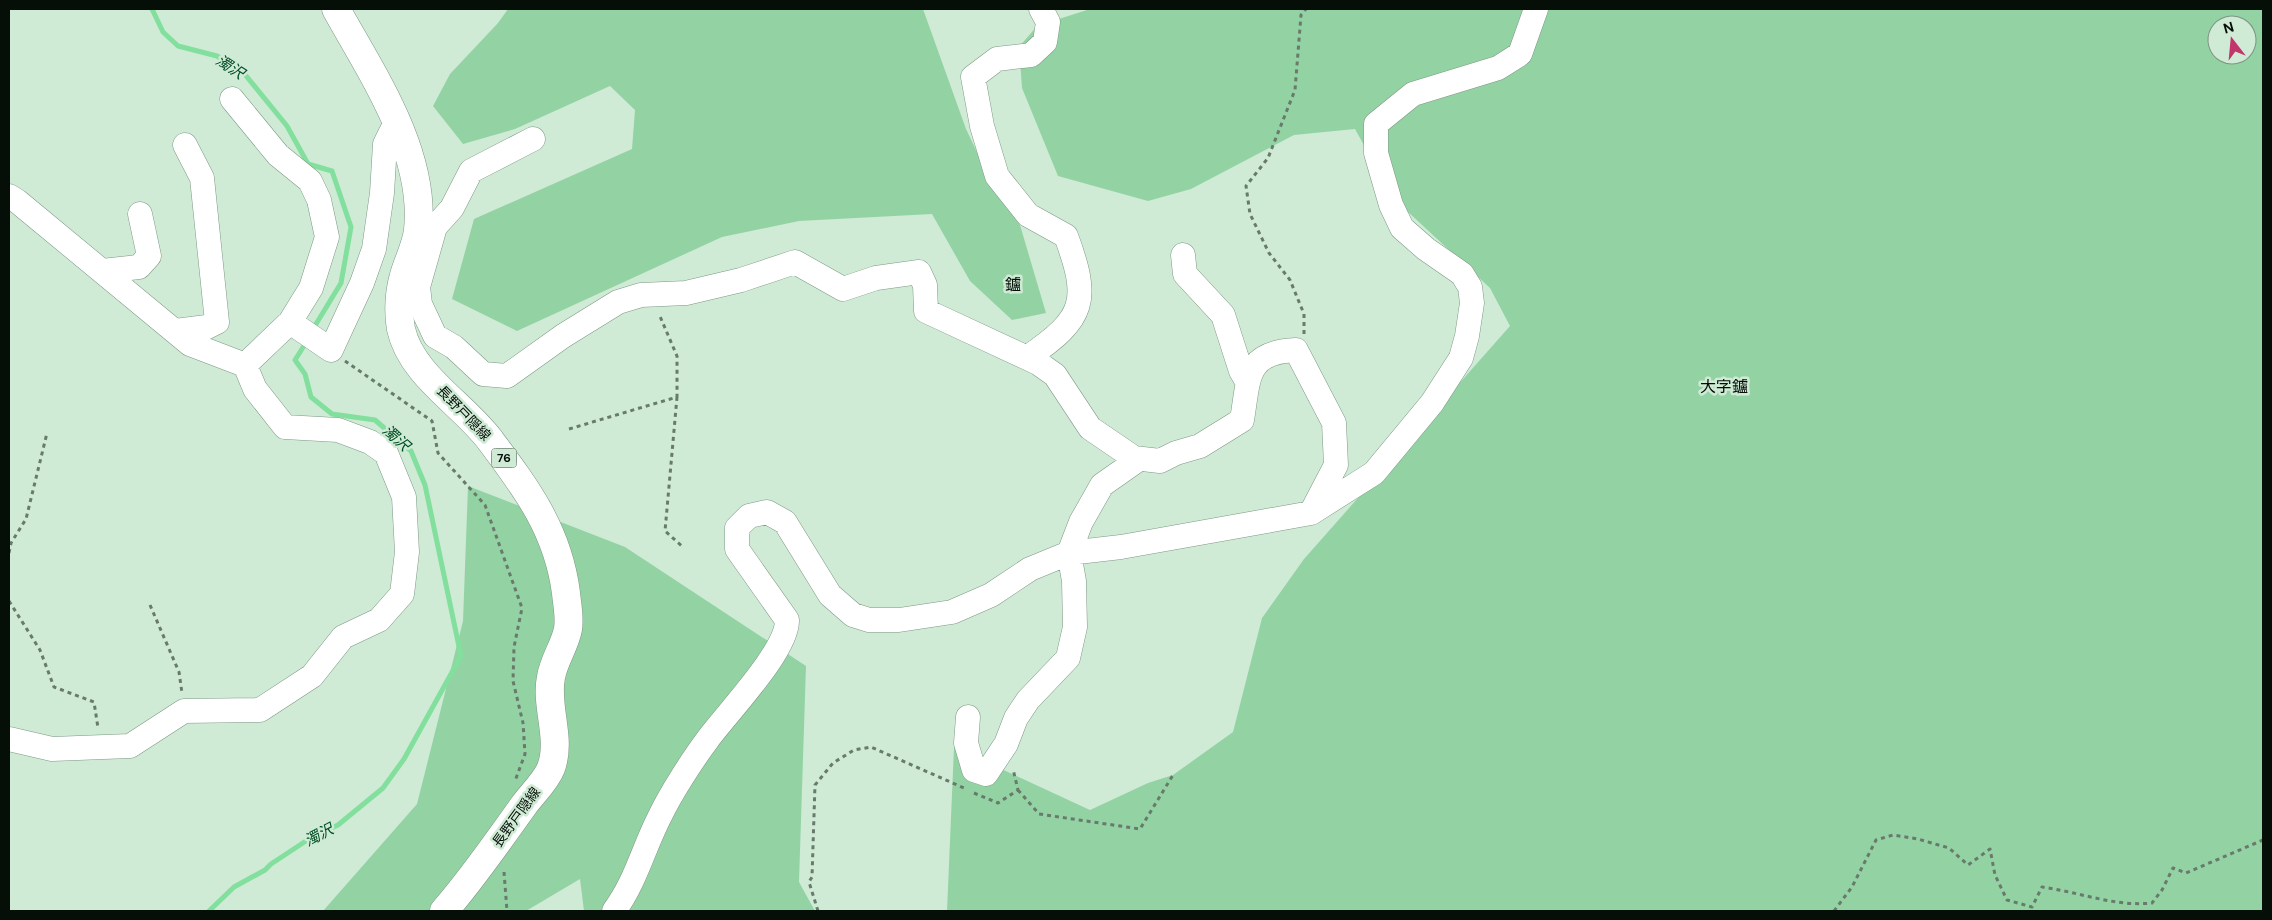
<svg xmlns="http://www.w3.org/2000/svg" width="2272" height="920" viewBox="0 0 2272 920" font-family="'DM Sans','Noto Sans JP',sans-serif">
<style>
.green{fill:#93d3a3;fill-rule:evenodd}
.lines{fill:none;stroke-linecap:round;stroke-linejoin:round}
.stream{stroke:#82df9d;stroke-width:5}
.minor-casing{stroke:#7e9884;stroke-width:25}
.major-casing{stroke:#7e9884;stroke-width:29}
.path{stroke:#687a6c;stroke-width:3;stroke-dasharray:4 4;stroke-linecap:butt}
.minor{stroke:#fff;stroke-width:24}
.major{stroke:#fff;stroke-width:28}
.labels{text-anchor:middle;stroke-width:5;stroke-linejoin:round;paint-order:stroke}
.shield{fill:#cfebd5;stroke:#425045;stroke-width:1}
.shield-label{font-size:12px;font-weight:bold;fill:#050e07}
.street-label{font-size:14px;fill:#050e07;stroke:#cfebd5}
.water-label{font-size:15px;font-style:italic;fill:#014c24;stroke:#cfebd5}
.quarter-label{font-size:16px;fill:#050e07;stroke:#cfebd5}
</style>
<rect width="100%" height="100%" fill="#cfebd5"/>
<path class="green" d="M 508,9 L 923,9 L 966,129 L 994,188 L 1020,225 L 1046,313 L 1012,320 L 970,281 L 932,214 L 799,221 L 722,237 L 517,331 L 452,299 L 474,219 L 632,149 L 635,110 L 610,86 L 515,129 L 463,144 L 433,106 L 450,74 L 498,23 Z
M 1090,9 L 2263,9 L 2263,911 L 947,911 L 954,747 L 1090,810 L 1148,783 L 1173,775 L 1233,732 L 1262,618 L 1304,559 L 1510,326 L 1490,288 L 1393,198 L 1355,129 L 1294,135 L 1191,189 L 1148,201 L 1058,176 L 1022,88 L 1019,47 L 1037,26 ZM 2217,25 L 2247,25 L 2247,55 L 2217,55 Z
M 468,486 L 625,547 L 806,666 L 799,882 L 815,911 L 584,911 L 580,879 L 526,911 L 323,911 L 417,804 L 463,621 Z"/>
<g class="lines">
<path class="stream" d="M 152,9 L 163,32 L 178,46 L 217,56 L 243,72 L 287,126 L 308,164 L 332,171 L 351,227 L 341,283 L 313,329
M 209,911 L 234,887 L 265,870 L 271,864 L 312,837 L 338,825 L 383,788 L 404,759 L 461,656 L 425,485 L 411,451 L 375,420 L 332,414 L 311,397 L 305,374 L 295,360 L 307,341"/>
<defs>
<path id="minor" d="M 232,99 L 278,155 L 310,181 L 319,200 L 327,237 L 311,288 L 290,322
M 9,196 L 17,201 L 190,344 L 245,365 L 255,389 L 285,427 L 338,430 L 370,442 L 386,453 L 404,497 L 407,552 L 402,594 L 379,620 L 343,637 L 312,676 L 260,710 L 184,711 L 130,746 L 52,749 L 9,739
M 418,219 L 435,227 L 418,287 L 420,304 L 435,336 L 454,347 L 483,374 L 507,376 L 563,336 L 618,302 L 641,295 L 686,293 L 741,280 L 795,262 L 843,289 L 876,278 L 919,272 L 925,285 L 926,311 L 1038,363 L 1055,375 L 1090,428 L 1134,458 L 1160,461 L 1176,453 L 1200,446 L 1242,420 C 1249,378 1245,352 1296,350 L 1334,423 L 1336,465 L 1312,511
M 435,227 L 452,208 L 471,171 L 533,139
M 1183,255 L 1185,274 L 1223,315 L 1241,371 L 1248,383
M 102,271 L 139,267 L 149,256 L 140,214
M 175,331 L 207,327 L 217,322 L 202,178 L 185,145
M 1028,357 C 1085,318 1090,301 1066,236 L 1028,215 L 997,176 L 982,126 L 973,77 L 997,59 L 1031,55 L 1045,42 L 1048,22 L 1041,9
M 245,365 L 290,322 L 331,350 L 362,283 L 374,249 L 382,193 L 385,144 L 396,122
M 968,717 L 966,743 L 974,770 L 986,774 L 1006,744 L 1016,718 L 1028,700 L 1068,658 L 1075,627 L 1074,581 L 1069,553 L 1081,522 L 1102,485 L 1139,459
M 614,911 C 636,881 643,849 660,816 C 671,793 693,759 708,739 C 727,713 788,650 787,620 L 737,549 L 737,528 L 749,516 L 767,512 L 785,522 L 830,595 L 853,615 L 869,620 L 899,620 L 952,612 L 991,595 L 1030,569 L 1069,553 L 1121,547 L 1311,513 L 1374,473 L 1432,403 L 1461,358 L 1467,336 L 1472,303 L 1470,287 L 1462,274 L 1426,249 L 1402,228 L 1391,205 L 1376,153 L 1376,124 L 1413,94 L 1498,68 L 1520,54 L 1536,9"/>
<path id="major" d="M 336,9 C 372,74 426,152 418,230 C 416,248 407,262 403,279 C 399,294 398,314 401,329 C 411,375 463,404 490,440 C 526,488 558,530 566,593 C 567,604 570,617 568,629 C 565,645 554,660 551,677 C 545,707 562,738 551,768 C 546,781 532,794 524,805 C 498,841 473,878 444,911"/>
</defs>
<use href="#minor" class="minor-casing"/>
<use href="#major" class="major-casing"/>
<path class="path" d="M 1304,334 L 1304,314 L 1290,280 L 1269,253 L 1250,214 L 1246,186 L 1268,158 L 1295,90 L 1301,15 L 1306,9
M 345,361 L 432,421 L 438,453 L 485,505 L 522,608 L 514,647 L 513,681 L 523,723 L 525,754 L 515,781
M 677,397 L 665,531 L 683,547
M 569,429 L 677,397 L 677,356 L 659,314
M 9,553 L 11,543 L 26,519 L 47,433
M 9,601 L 40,650 L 54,687 L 94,702 L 98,728
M 150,605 L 179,672 L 182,693
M 1018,790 L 1039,814 L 1140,829 L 1173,775
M 974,793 L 998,803 L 1018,790 L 1013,769
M 504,872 L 507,911
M 818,911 L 809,882 L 812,877 L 815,785 L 833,763 L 854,750 L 871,747 L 964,788
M 1834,911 L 1852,887 L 1876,840 L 1893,835 L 1918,839 L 1949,848 L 1968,865 L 1990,849 L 1995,875 L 2007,900 L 2032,907 L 2042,887 C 2079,892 2115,907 2152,903 L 2162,890 L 2173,868 L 2186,873 L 2263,840"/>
<use href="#minor" class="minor"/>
<use href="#major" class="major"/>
</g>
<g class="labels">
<rect class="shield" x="491.5" y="448.5" width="25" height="19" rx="4"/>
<g class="shield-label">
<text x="504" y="462">76</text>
</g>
<g class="street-label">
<text transform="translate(464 413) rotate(46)" y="5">長野戸隠線</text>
<text transform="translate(516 817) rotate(-54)" y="5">長野戸隠線</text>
</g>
<g class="water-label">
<text transform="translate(230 67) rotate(33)" y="5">濁沢</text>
<text transform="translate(396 438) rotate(42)" y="5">濁沢</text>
<text transform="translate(319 835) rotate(-28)" y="5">濁沢</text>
</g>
<g class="quarter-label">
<text x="1013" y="290">鑪</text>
<text x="1724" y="392">大字鑪</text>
</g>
</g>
<rect width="2272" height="920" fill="none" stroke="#050e07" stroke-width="20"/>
<g transform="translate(2232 40) rotate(344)"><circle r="24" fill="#cfebd5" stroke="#7e9383"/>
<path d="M0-4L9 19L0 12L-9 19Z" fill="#c1356a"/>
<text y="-8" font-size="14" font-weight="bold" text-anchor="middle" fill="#050e07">N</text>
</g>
</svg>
